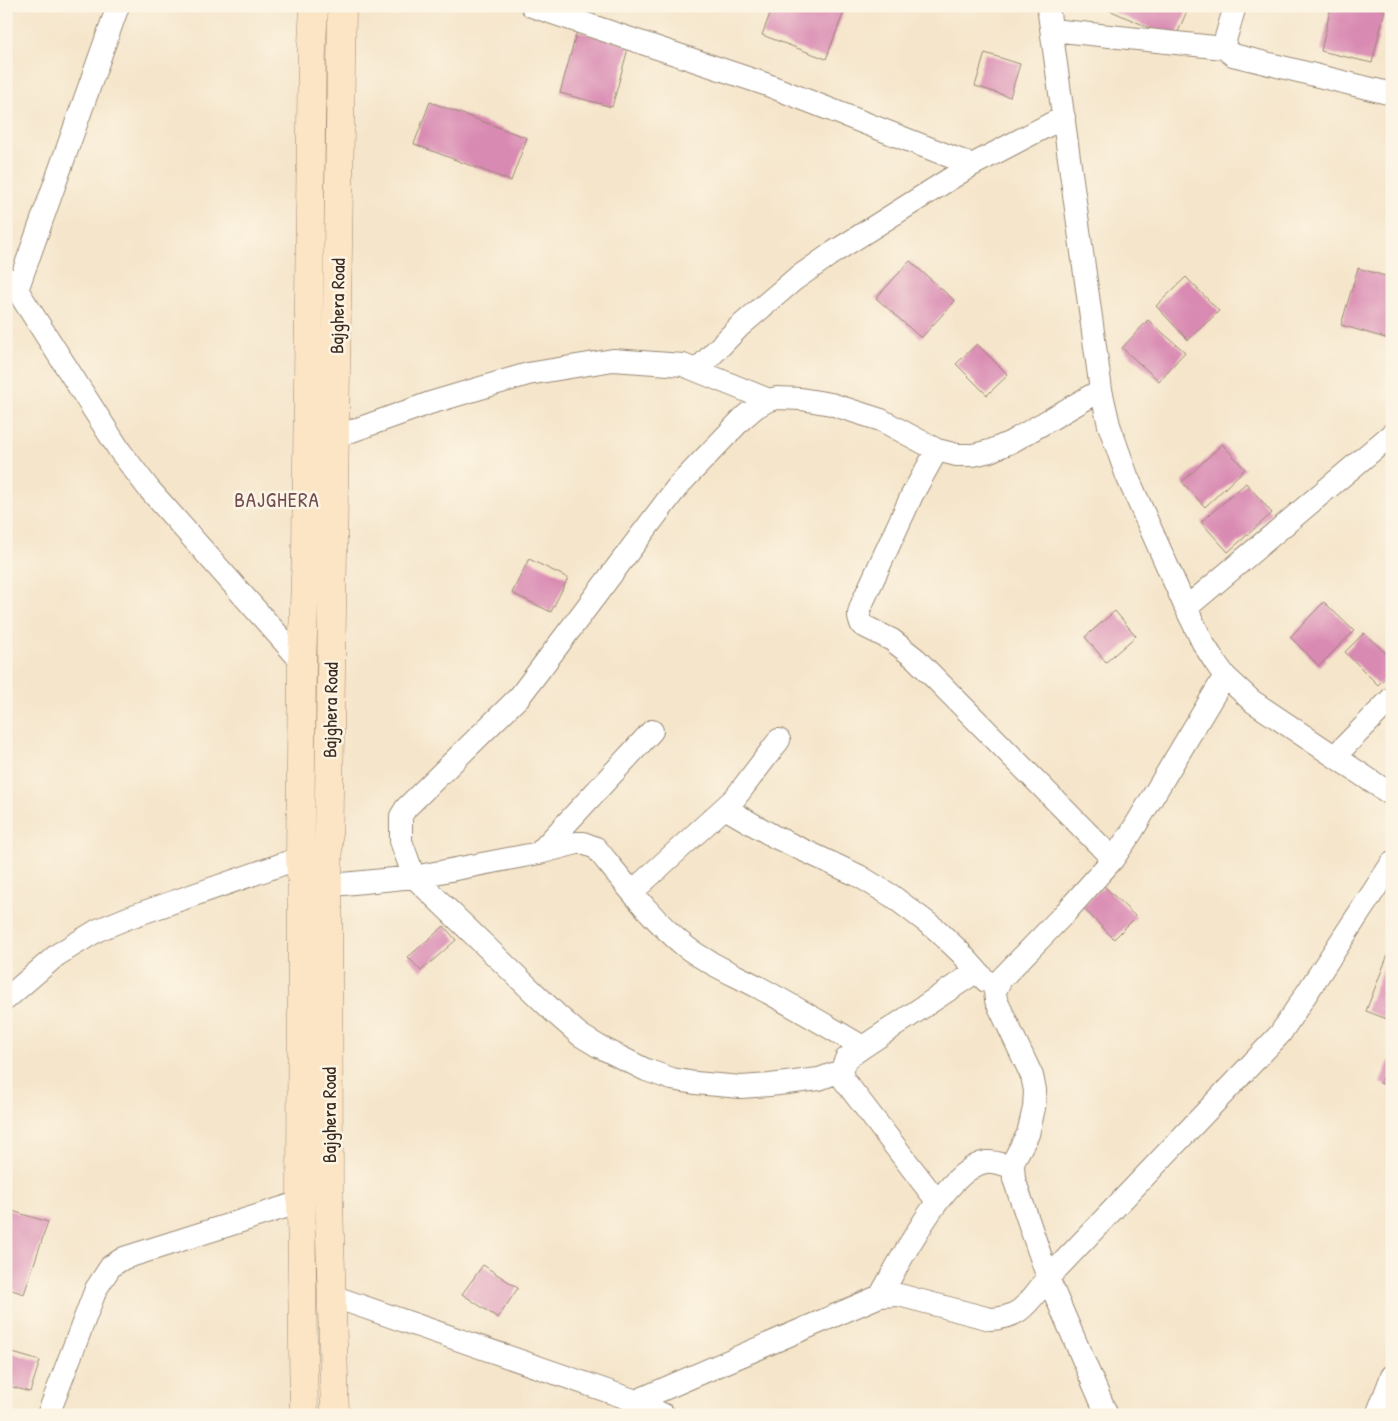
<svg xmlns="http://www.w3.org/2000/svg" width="1398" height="1421" viewBox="0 0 1398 1421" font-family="'Patrick Hand',sans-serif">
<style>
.building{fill:#d98ab2}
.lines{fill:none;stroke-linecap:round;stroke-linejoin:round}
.street-casing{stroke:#988874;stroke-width:24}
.secondary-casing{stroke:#988874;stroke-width:29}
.street{stroke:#fff;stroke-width:22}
.secondary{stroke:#fce5c4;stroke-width:28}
.labels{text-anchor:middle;stroke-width:5;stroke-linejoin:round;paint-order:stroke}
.street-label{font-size:19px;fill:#3b2a1e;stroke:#fcf5e5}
.quarter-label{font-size:21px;letter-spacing:1px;fill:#724c52;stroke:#fcf5e5}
</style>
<rect width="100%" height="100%" fill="#fcf5e5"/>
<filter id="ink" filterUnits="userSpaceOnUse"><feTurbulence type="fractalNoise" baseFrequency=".02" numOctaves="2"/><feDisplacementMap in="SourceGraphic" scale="10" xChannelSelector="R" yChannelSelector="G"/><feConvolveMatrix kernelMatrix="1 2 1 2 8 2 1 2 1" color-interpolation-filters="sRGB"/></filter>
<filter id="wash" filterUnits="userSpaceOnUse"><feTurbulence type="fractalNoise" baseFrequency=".0096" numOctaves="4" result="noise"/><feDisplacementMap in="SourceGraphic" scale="20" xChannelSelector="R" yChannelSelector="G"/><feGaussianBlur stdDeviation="1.12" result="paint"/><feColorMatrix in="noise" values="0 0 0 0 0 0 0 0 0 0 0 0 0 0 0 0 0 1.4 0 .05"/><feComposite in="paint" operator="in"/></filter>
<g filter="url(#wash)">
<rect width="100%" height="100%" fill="#f5e5ca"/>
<g id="blocks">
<path class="building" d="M 773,6 L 837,6 L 845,9 L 826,59 L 762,35 Z
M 1100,6 L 1189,6 L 1175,39 Z
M 1331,6 L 1370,6 L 1385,10 L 1372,63 L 1321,51 Z
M 577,31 L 629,45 L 612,107 L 560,93 Z
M 985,53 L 1020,64 L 1010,97 L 975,86 Z
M 430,102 L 527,138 L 511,181 L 414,144 Z
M 910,261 L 955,301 L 921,338 L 876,298 Z
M 1358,268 L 1392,278 L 1392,340 L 1341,325 Z
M 1186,277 L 1219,311 L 1188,340 L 1156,306 Z
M 1148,320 L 1185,352 L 1159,381 L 1122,348 Z
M 977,344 L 1008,375 L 987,395 L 956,364 Z
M 1222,444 L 1245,469 L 1205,507 L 1182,482 Z
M 1246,483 L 1272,513 L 1228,552 L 1201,522 Z
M 529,559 L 568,578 L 551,612 L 512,593 Z
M 1324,602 L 1354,631 L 1319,666 L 1290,637 Z
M 1115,611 L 1136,636 L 1106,662 L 1085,637 Z
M 1364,633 L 1392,659 L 1392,671 L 1378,685 L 1345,652 Z
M 1104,886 L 1136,917 L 1114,939 L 1082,907 Z
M 444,926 L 456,940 L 421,971 L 408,957 Z
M 1392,944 L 1392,1021 L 1366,1011 Z
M 1392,1054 L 1392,1088 L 1380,1083 Z
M 6,1209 L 48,1222 L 24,1294 L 6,1288 Z
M 483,1265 L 518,1288 L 498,1318 L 462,1294 Z
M 6,1351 L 40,1361 L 30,1392 L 6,1385 Z"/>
</g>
</g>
<g filter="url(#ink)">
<use href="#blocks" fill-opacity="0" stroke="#988874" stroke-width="1"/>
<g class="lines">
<defs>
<path id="street" d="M 532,6 L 765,84 L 972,165
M 1048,6 L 1101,390 L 1109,425 L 1127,476 L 1186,608 L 1203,643 L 1215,662 L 1225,676 L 1252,701 L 1392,795
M 1235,6 L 1224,44 L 1224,48 L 1233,55 L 1392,94
M 1052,30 L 1224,48
M 6,278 L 17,290 L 120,451 L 149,489 L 302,662
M 17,290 L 118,6
M 697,370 L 739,327 L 794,280 L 834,252 L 972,165 L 1064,117
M 335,437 L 430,403 L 528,374 L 613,360 L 683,365 L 769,400
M 937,450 L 912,495 L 864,599 C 860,609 856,616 862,625 L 892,640 L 916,659 L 1113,859
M 1186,608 L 1392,434
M 1335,756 L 1392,698
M 725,808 L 775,837 L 859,876 L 892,896 L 937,930 L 960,952 L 986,981
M 539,853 L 652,731
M 313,887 L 414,877 L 539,853 L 577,843 L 583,843 L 596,848 C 623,881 653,921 686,947 C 708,964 736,975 760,988 C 795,1007 829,1027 863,1047
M 632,892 L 735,798 L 779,740
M 6,999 L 57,955 L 98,930 L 130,917 L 300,858 L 316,855
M 841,1071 L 819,1079 L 770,1085 L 741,1087 L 695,1083 L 672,1079 L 646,1070 L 598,1046 L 580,1035 L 555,1013 L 414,877 L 401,841 L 401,816 L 406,808 L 520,696 L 678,486 L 743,418 L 756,407 L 769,400 L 777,398 L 801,399 L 831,404 L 881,420 L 937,450 L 957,455 L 973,455 L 990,451 L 1011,442 L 1101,390
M 937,1201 L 844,1080 L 841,1071 L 846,1059 L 863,1047 L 977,971
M 332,1296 L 636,1401 L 664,1415
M 880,1296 C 900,1262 946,1169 986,1162 C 995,1161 1004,1165 1013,1167
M 636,1401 L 880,1296 L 899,1295 L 990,1319 C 1023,1318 1029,1300 1048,1278 L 1280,1034 L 1392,863
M 48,1415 L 96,1289 L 111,1266 L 124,1258 L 301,1202
M 1107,1415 L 1048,1278 L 1014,1179 L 1013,1167 L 1014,1160 L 1028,1134 L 1034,1108 L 1035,1090 L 1032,1076 L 996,1000 L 995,991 L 1001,979 L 1066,912 L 1113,859 L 1131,833 L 1225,676
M 1377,1415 L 1392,1376"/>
<path id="secondary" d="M 304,1415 L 301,1202 L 302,888 L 300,858 L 302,662 L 306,551 L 312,44 L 314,6
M 335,1415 L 329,1201 L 328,854 L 342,6"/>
</defs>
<use href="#street" class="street-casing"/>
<use href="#secondary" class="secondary-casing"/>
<use href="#street" class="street"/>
<use href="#secondary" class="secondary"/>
</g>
</g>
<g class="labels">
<g class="street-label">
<text transform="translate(337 306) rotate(-89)" y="7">Bajghera Road</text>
<text transform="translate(330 710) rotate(-89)" y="7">Bajghera Road</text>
<text transform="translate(329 1115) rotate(-90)" y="7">Bajghera Road</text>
</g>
<g class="quarter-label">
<text x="277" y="507">BAJGHERA</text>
</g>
</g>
<rect width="1398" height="1421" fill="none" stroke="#fcf5e5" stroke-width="25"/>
</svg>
